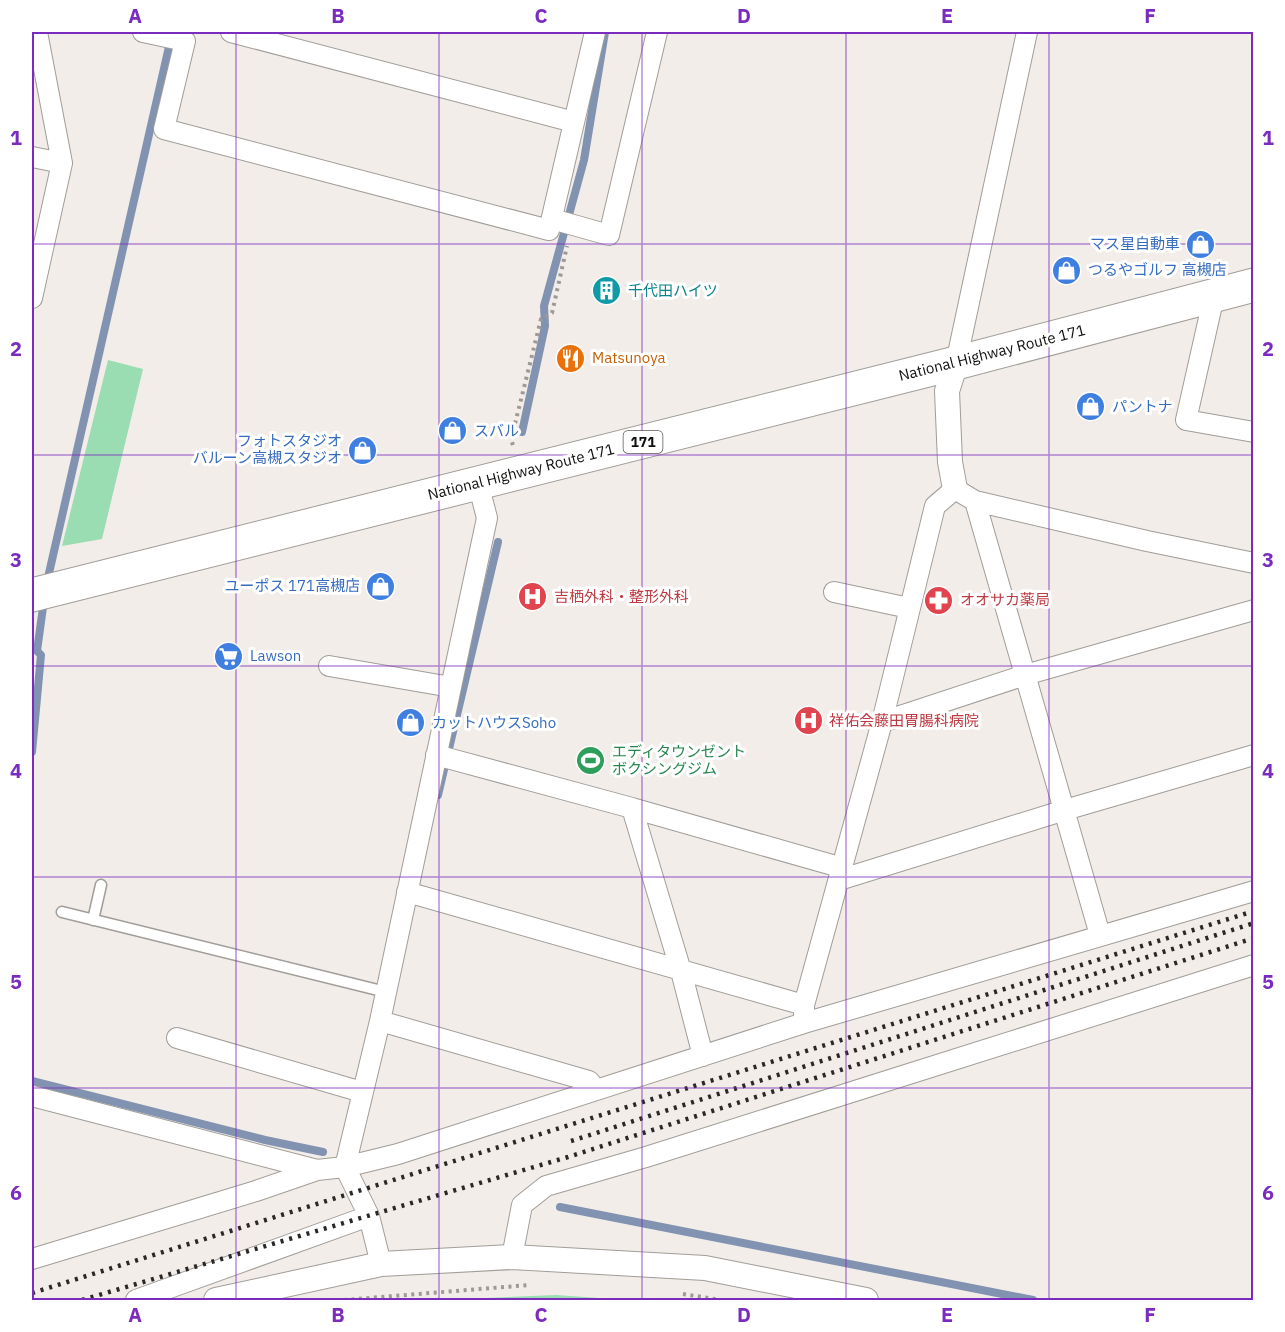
<svg xmlns="http://www.w3.org/2000/svg" width="1285" height="1332" viewBox="0 0 1285 1332" font-family="'IBM Plex Sans','Noto Sans JP',sans-serif">
<style>
.green{fill:#9addb2}
.lines{fill:none;stroke-linecap:round;stroke-linejoin:round}
.stream{stroke:#8193b1;stroke-width:8}
.service-casing{stroke:#a19d98;stroke-width:13}
.minor-casing{stroke:#a19d98;stroke-width:22}
.tertiary-casing{stroke:#a19d98;stroke-width:26}
.trunk-casing{stroke:#a19d98;stroke-width:35}
.path{stroke:#9d9a96;stroke-width:4;stroke-dasharray:3 4.5;stroke-linecap:butt}
.service{stroke:#fff;stroke-width:10}
.minor{stroke:#fff;stroke-width:20}
.tertiary{stroke:#fff;stroke-width:24}
.trunk{stroke:#fff;stroke-width:33}
.rail{stroke:#2a2826;stroke-width:4.5;stroke-dasharray:3 6;stroke-linecap:butt}
.grid{fill:none;stroke:#7b2cbf;stroke-width:1.5;stroke-opacity:0.55}
.labels{text-anchor:middle;stroke-width:6;stroke-linejoin:round;paint-order:stroke}
.shield{fill:#fff;stroke:#585756;stroke-width:1.5}
.shield-label{font-size:14px;font-weight:bold;fill:#100f0d}
.shop-label{font-size:15px;fill:#366cbe;stroke:#fff;text-anchor:start}
.culture-label{font-size:15px;fill:#0d838f;stroke:#fff;text-anchor:start}
.street-label{font-size:15px;fill:#100f0d;stroke:#fff}
.food-label{font-size:15px;fill:#c56008;stroke:#fff;text-anchor:start}
.health-label{font-size:15px;fill:#be3a42;stroke:#fff;text-anchor:start}
.leisure-label{font-size:15px;fill:#27864d;stroke:#fff;text-anchor:start}
.neatline{fill:none;stroke:#7b2cbf;stroke-width:2}
.grid-label{font-size:20px;text-anchor:middle;font-weight:bold;fill:#7b2cbf}
</style>
<rect width="100%" height="100%" fill="#f2ede8"/>
<path class="green" d="M 108,360 L 143,369 L 102,539 L 62,546 Z
M 556,1295 L 627,1300 L 439,1300 Z"/>
<g class="lines">
<path class="stream" d="M 522,432 L 545,326 L 544,306 L 584,160 L 605,32
M 47,582 L 171,38
M 32,752 L 41,655 L 37,651 L 44,600
M 438,795 L 498,542
M 32,1081 L 265,1140 L 323,1152
M 560,1207 L 1033,1300"/>
<defs>
<path id="service" d="M 62,912 L 386,992
M 93,920 L 101,885"/>
<path id="minor" d="M 37,32 L 62,163
M 143,32 L 185,41 L 164,129 L 549,230 L 595,32
M 231,32 L 574,122
M 32,157 L 62,163 L 32,298
M 552,219 L 609,235 L 657,32
M 1214,296 L 1186,420 L 1254,432
M 956,363 L 1027,32
M 975,501 L 1100,935
M 834,592 L 909,608
M 329,666 L 451,687
M 882,722 L 1025,675 L 1254,610
M 436,755 L 632,808 L 681,971 L 703,1056
M 632,808 L 843,868
M 839,880 L 1065,810 L 1254,755
M 407,892 L 804,1005 L 804,1017
M 804,1005 L 882,722 L 935,506 L 955,489 L 975,501 L 1147,541 L 1254,563
M 380,1021 L 487,518 L 478,483
M 177,1038 L 362,1092
M 32,1096 L 317,1170
M 512,1257 L 522,1205 L 546,1186 L 646,1157 L 1254,965
M 32,1259 L 256,1191 L 317,1170 L 345,1167 L 398,1154 L 804,1023 L 1254,891
M 381,1264 L 369,1216 L 345,1167 L 380,1021 L 589,1081 L 596,1090
M 136,1300 L 369,1216"/>
<path id="tertiary" d="M 955,489 L 950,462 L 947,391 L 956,363
M 216,1300 L 381,1264 L 512,1257 L 705,1268 L 866,1300"/>
<path id="trunk" d="M 32,595 L 956,363 L 1254,285"/>
</defs>
<use href="#service" class="service-casing"/>
<use href="#minor" class="minor-casing"/>
<use href="#tertiary" class="tertiary-casing"/>
<use href="#trunk" class="trunk-casing"/>
<path class="path" d="M 513,445 L 511,440 L 541,319 L 552,313 L 567,246
M 683,1294 L 721,1300
M 344,1300 L 529,1285"/>
<use href="#service" class="service"/>
<use href="#minor" class="minor"/>
<use href="#tertiary" class="tertiary"/>
<use href="#trunk" class="trunk"/>
<path class="rail" d="M 571,1141 L 1254,923
M 32,1293 L 1254,911
M 82,1300 L 568,1157 L 1254,938"/>
</g>
<path class="grid" d="M 236,32 L 236,1300M 439,32 L 439,1300M 642,32 L 642,1300M 846,32 L 846,1300M 1049,32 L 1049,1300M 32,244 L 1254,244M 32,455 L 1254,455M 32,666 L 1254,666M 32,877 L 1254,877M 32,1088 L 1254,1088"/>
<defs>
<symbol id="shop-disc" viewBox="-11 -11 22 22"><circle r="9.5" fill="#3f7fe0" stroke="#fff"/><path d="M-5-2.5h2.3a2.7 3.5 0 0 1 5.4 0H5L5.5 6h-11ZM-1.5-2.5h3a1.5 2.3 0 0 0-3 0Z" fill="#fff"/></symbol>
<symbol id="building-disc" viewBox="-11 -11 22 22"><circle r="9.5" fill="#0f9aa8" stroke="#fff"/><path d="M-4-6H4V6H1V3H-1V6H-4ZM-2.5-4.3h1.7v1.8h-1.7ZM.8-4.3h1.7v1.8H.8ZM-2.5-1h1.7V.8h-1.7ZM.8-1h1.7V.8H.8Z" fill="#fff"/></symbol>
<symbol id="restaurant-disc" viewBox="-11 -11 22 22"><circle r="9.5" fill="#e8710a" stroke="#fff"/><path d="M-5-6h1v4h1v-4h1v4h1v-4h1v5L-1.5 .5V6h-2V.5L-5-1ZM5-6V6H3V1.5H1.5Q1.5-4 5-6Z" fill="#fff"/></symbol>
<symbol id="hospital-disc" viewBox="-11 -11 22 22"><circle r="9.5" fill="#e0444e" stroke="#fff"/><path d="M-5-5h3v3.5h4V-5h3V5h-3V1.5h-4V5h-3Z" fill="#fff"/></symbol>
<symbol id="pharmacy-disc" viewBox="-11 -11 22 22"><circle r="9.5" fill="#e0444e" stroke="#fff"/><path d="M-2-6h4v4h4v4h-4v4h-4v-4h-4v-4h4Z" fill="#fff"/></symbol>
<symbol id="supermarket-disc" viewBox="-11 -11 22 22"><circle r="9.5" fill="#3f7fe0" stroke="#fff"/><path d="M-6-5.5h2.5l.6 2H6L4.5 2H-2.5L-4.4-4H-6ZM-1.5 3.2a1.3 1.3 0 1 0 .1 0ZM3 3.2a1.3 1.3 0 1 0 .1 0Z" fill="#fff"/></symbol>
<symbol id="stadium-disc" viewBox="-11 -11 22 22"><circle r="9.5" fill="#2e9e5b" stroke="#fff"/><path d="M0-5a6.5 5 0 1 0 0 10a6.5 5 0 1 0 0-10ZM-3.5-1.8h7v3.6h-7Z" fill="#fff"/></symbol>
</defs>
<g fill-rule="evenodd">
<use href="#shop-disc" x="1184" y="228" width="33" height="33"/>
<use href="#shop-disc" x="1050" y="254" width="33" height="33"/>
<use href="#building-disc" x="590" y="274" width="33" height="33"/>
<use href="#restaurant-disc" x="554" y="342" width="33" height="33"/>
<use href="#shop-disc" x="1074" y="390" width="33" height="33"/>
<use href="#shop-disc" x="436" y="414" width="33" height="33"/>
<use href="#shop-disc" x="346" y="434" width="33" height="33"/>
<use href="#shop-disc" x="364" y="570" width="33" height="33"/>
<use href="#hospital-disc" x="516" y="580" width="33" height="33"/>
<use href="#pharmacy-disc" x="922" y="584" width="33" height="33"/>
<use href="#supermarket-disc" x="212" y="640" width="33" height="33"/>
<use href="#hospital-disc" x="792" y="704" width="33" height="33"/>
<use href="#shop-disc" x="394" y="706" width="33" height="33"/>
<use href="#stadium-disc" x="574" y="744" width="33" height="33"/>
</g>
<g class="labels">
<rect class="shield" x="623.5" y="431" width="39" height="22" rx="4.5"/>
<g class="shield-label">
<text x="643" y="447">171</text>
</g>
<g class="shop-label">
<text x="1180" y="249" text-anchor="end">マス星自動車</text>
<text x="1088" y="275">つるやゴルフ 高槻店</text>
<text x="1112" y="412">パントナ</text>
<text x="474" y="436">スバル</text>
<text x="342" y="446" text-anchor="end">フォトスタジオ<tspan x="342" dy="17">バルーン高槻スタジオ</tspan></text>
<text x="360" y="591" text-anchor="end">ユーポス 171高槻店</text>
<text x="250" y="661">Lawson</text>
<text x="432" y="728">カットハウスSoho</text>
</g>
<g class="culture-label">
<text x="628" y="296">千代田ハイツ</text>
</g>
<g class="street-label">
<text transform="translate(992 353) rotate(-14)" y="5">National Highway Route 171</text>
<text transform="translate(521 472) rotate(-14)" y="5">National Highway Route 171</text>
</g>
<g class="food-label">
<text x="592" y="363">Matsunoya</text>
</g>
<g class="health-label">
<text x="554" y="602">吉栖外科・整形外科</text>
<text x="960" y="605">オオサカ薬局</text>
<text x="829" y="726">祥佑会藤田胃腸科病院</text>
</g>
<g class="leisure-label">
<text x="612" y="757">エディタウンゼント<tspan x="612" dy="17">ボクシングジム</tspan></text>
</g>
</g>
<rect width="1285" height="1332" fill="none" stroke="#ffffff" stroke-width="66"/>
<rect x="33" y="33" width="1219" height="1266" class="neatline"/>
<g class="grid-label">
<text x="135" y="23">A</text>
<text x="338" y="23">B</text>
<text x="541" y="23">C</text>
<text x="744" y="23">D</text>
<text x="947" y="23">E</text>
<text x="1150" y="23">F</text>
<text x="16" y="145">1</text>
<text x="1268" y="145">1</text>
<text x="16" y="356">2</text>
<text x="1268" y="356">2</text>
<text x="16" y="567">3</text>
<text x="1268" y="567">3</text>
<text x="16" y="778">4</text>
<text x="1268" y="778">4</text>
<text x="16" y="989">5</text>
<text x="1268" y="989">5</text>
<text x="16" y="1200">6</text>
<text x="1268" y="1200">6</text>
<text x="135" y="1322">A</text>
<text x="338" y="1322">B</text>
<text x="541" y="1322">C</text>
<text x="744" y="1322">D</text>
<text x="947" y="1322">E</text>
<text x="1150" y="1322">F</text>
</g>
</svg>
